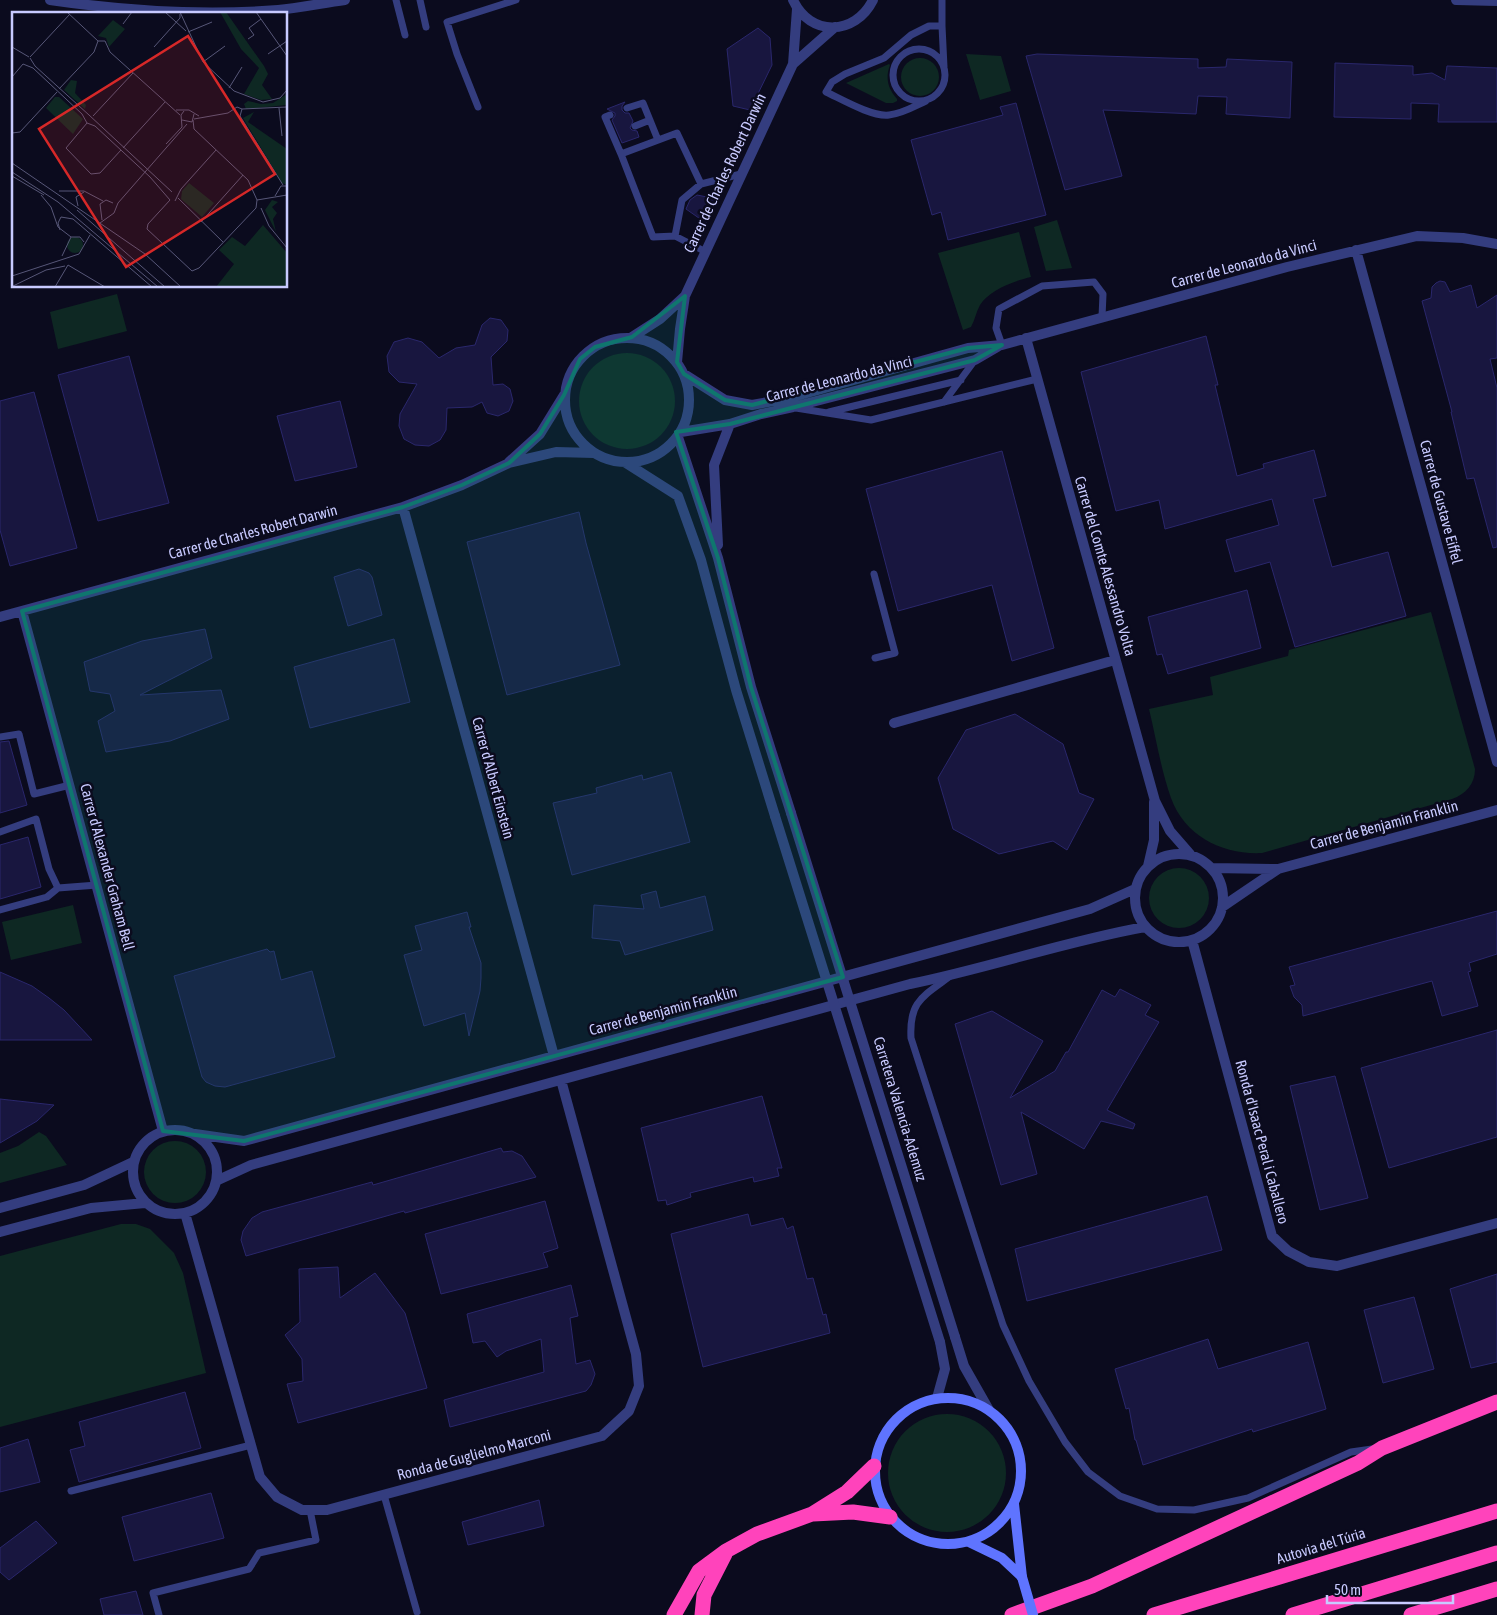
<svg xmlns="http://www.w3.org/2000/svg" width="1497" height="1615" viewBox="0 0 1497 1615" font-family="'Asap Condensed',sans-serif">
<style>
.green{fill:#0e2823}
.building{fill:#18163f;stroke:#2a276c}
.lines{fill:none;stroke-linecap:round;stroke-linejoin:round}
.lane{stroke:#343d7f;stroke-width:7}
.street{stroke:#343d7f;stroke-width:10}
.secondary{stroke:#5f74ff;stroke-width:10}
.highway{stroke:#ff43bb;stroke-width:15}
.street-bridge{stroke:#343d7f;stroke-width:10}
.secondary-bridge{stroke:#5f74ff;stroke-width:10}
.marked{fill:#0f766e;fill-opacity:0.2;stroke:#0f766e;stroke-width:4;stroke-linejoin:round}
.labels{text-anchor:middle;stroke-width:5;stroke-linejoin:round;paint-order:stroke}
.street-label{font-size:15px;fill:#c8caff;stroke:#0b0b1e}
.inset-road{fill:none;stroke:#575778;stroke-width:1}
.view{fill:#d62828;fill-opacity:0.15;stroke:#d62828;stroke-width:2.5}
.inset-edge{fill:none;stroke:#c8caff;stroke-width:2.5}
</style>
<rect width="100%" height="100%" fill="#0b0b1e"/>
<path class="green" d="M 966,54 L 1001,56 L 1011,91 L 980,100 Z
M901 77a19 19 0 1 1 38 0a19 19 0 1 1-38 0Z
M 889,64 L 890,65 C 885,78 888,89 897,99 L 897,101 L 893,103 L 886,103 L 846,83 Z
M 1057,220 L 1072,268 L 1046,271 L 1034,227 Z
M 1019,232 L 1031,277 C 1014,281 989,290 980,305 C 976,312 975,320 971,327 L 963,330 L 938,253 Z
M 117,294 L 127,331 L 58,349 L 50,312 Z
M579 401a48 48 0 1 1 96 0a48 48 0 1 1-96 0Z
M 1431,612 L 1475,769 C 1475,784 1466,794 1452,799 L 1262,853 C 1224,855 1185,837 1171,798 C 1161,770 1156,738 1149,709 L 1213,695 L 1210,677 L 1288,656 L 1289,650 Z
M1149 898a30 30 0 1 1 60 0a30 30 0 1 1-60 0Z
M 73,905 L 82,943 L 11,960 L 2,922 Z
M 39,1132 L 46,1136 L 67,1165 L 0,1183 L 0,1153 L 18,1146 Z
M144 1172a31 31 0 1 1 62 0a31 31 0 1 1-62 0Z
M 121,1224 L 136,1224 L 150,1229 L 174,1253 L 183,1273 L 206,1373 L 0,1427 L 0,1256 Z
M888 1473a59 59 0 1 1 118 0a59 59 0 1 1-118 0Z"/>
<path class="building" d="M 758,28 L 770,38 L 772,65 L 750,110 L 733,106 L 727,49 Z
M 1037,54 L 1198,59 L 1198,68 L 1226,67 L 1227,59 L 1292,62 L 1290,118 L 1226,114 L 1227,97 L 1198,96 L 1196,114 L 1103,110 L 1122,176 L 1065,190 L 1026,56 Z
M 1335,63 L 1413,66 L 1413,75 L 1432,73 L 1445,80 L 1447,66 L 1497,68 L 1497,122 L 1438,122 L 1439,104 L 1411,103 L 1411,119 L 1334,117 Z
M 625,102 L 622,106 L 622,110 L 625,113 L 629,113 L 633,121 L 630,128 L 632,130 L 637,131 L 639,137 L 622,143 L 612,120 L 615,116 L 615,113 L 607,109 Z
M 1016,103 L 1046,215 L 948,240 L 941,212 L 932,215 L 911,140 L 1003,115 L 1000,107 Z
M 697,195 L 717,199 L 706,223 L 686,209 L 690,200 Z
M 1440,281 L 1445,282 L 1450,292 L 1471,285 L 1477,308 L 1497,295 L 1497,358 L 1490,359 L 1497,388 L 1497,547 L 1493,548 L 1474,478 L 1467,479 L 1451,412 L 1452,412 L 1422,301 L 1431,298 L 1432,287 L 1436,283 Z
M 490,318 L 501,320 L 508,330 L 507,341 L 491,357 L 493,385 L 503,384 L 510,389 L 513,401 L 509,411 L 498,416 L 487,413 L 482,402 L 472,407 L 447,408 L 446,430 L 440,440 L 429,446 L 415,445 L 404,439 L 399,426 L 400,414 L 417,384 L 399,382 L 389,372 L 387,356 L 394,342 L 408,338 L 422,342 L 439,358 L 456,348 L 475,345 L 482,325 Z
M 1206,336 L 1218,385 L 1215,385 L 1237,476 L 1264,468 L 1263,464 L 1314,450 L 1326,496 L 1313,499 L 1332,567 L 1388,552 L 1406,616 L 1295,647 L 1270,562 L 1235,572 L 1226,540 L 1279,525 L 1272,499 L 1165,529 L 1159,500 L 1116,511 L 1081,372 Z
M 129,356 L 169,503 L 98,521 L 58,375 Z
M 34,392 L 77,548 L 10,566 L 0,530 L 0,401 Z
M 340,401 L 357,467 L 295,481 L 277,416 Z
M 1002,451 L 1054,648 L 1012,661 L 992,585 L 898,611 L 866,489 Z
M 579,512 L 586,543 L 620,665 L 507,695 L 467,542 Z
M 359,569 L 369,573 L 372,577 L 382,615 L 348,626 L 334,577 Z
M 1247,590 L 1261,648 L 1168,674 L 1162,654 L 1157,655 L 1148,617 Z
M 205,629 L 212,658 L 140,695 L 221,690 L 229,719 L 170,741 L 106,752 L 98,721 L 115,711 L 110,694 L 90,691 L 84,662 L 142,641 Z
M 394,639 L 410,702 L 310,728 L 294,667 Z
M 1015,714 L 1063,744 L 1079,793 L 1094,799 L 1067,850 L 1053,841 L 999,854 L 953,829 L 938,778 L 966,730 Z
M 9,741 L 27,805 L 0,813 L 0,742 Z
M 671,772 L 690,842 L 572,875 L 553,803 L 597,793 L 596,788 L 642,775 L 643,780 Z
M 28,837 L 41,887 L 0,899 L 0,845 Z
M 656,891 L 660,908 L 705,896 L 713,930 L 625,955 L 620,941 L 592,938 L 594,905 L 644,909 L 641,895 Z
M 1497,911 L 1497,954 L 1469,963 L 1471,971 L 1468,972 L 1478,1006 L 1442,1016 L 1432,981 L 1303,1016 L 1302,1005 L 1294,997 L 1290,986 L 1295,985 L 1289,967 Z
M 467,912 L 471,927 L 469,927 L 481,963 L 481,978 L 480,991 L 469,1036 L 465,1013 L 424,1026 L 404,955 L 422,950 L 415,926 Z
M 267,949 L 270,952 L 274,951 L 281,980 L 312,971 L 335,1057 L 225,1087 L 215,1086 L 206,1082 L 202,1077 L 174,976 Z
M 0,972 L 32,986 L 49,998 L 64,1010 L 92,1040 L 0,1040 Z
M 1120,989 L 1151,1005 L 1145,1015 L 1159,1022 L 1107,1110 L 1135,1124 L 1133,1129 L 1101,1121 L 1084,1149 L 1021,1112 L 1037,1174 L 1001,1185 L 955,1024 L 992,1011 L 1043,1041 L 1010,1098 L 1055,1071 L 1066,1052 L 1068,1052 L 1102,990 L 1115,997 Z
M 1497,1030 L 1497,1137 L 1389,1168 L 1361,1068 Z
M 1335,1076 L 1368,1198 L 1320,1210 L 1290,1086 Z
M 762,1096 L 782,1168 L 777,1168 L 779,1176 L 754,1182 L 753,1177 L 690,1193 L 691,1197 L 667,1205 L 666,1200 L 658,1201 L 641,1128 Z
M 0,1099 L 54,1105 L 37,1121 L 0,1143 Z
M 501,1148 L 503,1152 L 512,1151 L 522,1156 L 536,1177 L 405,1213 L 404,1211 L 246,1256 L 241,1240 L 243,1231 L 252,1218 L 262,1212 L 372,1182 L 373,1185 Z
M 1207,1196 L 1222,1250 L 1027,1301 L 1015,1249 Z
M 545,1201 L 558,1248 L 543,1253 L 548,1267 L 441,1294 L 425,1234 Z
M 748,1214 L 751,1226 L 783,1218 L 787,1229 L 793,1226 L 807,1279 L 813,1278 L 823,1315 L 826,1314 L 830,1333 L 703,1367 L 671,1234 Z
M 338,1267 L 340,1298 L 375,1273 L 405,1313 L 427,1388 L 298,1423 L 287,1384 L 303,1381 L 302,1359 L 285,1335 L 300,1322 L 299,1269 Z
M 1497,1274 L 1497,1362 L 1471,1368 L 1450,1289 Z
M 571,1285 L 578,1316 L 570,1318 L 576,1364 L 590,1360 L 595,1374 L 591,1385 L 586,1391 L 450,1427 L 444,1400 L 544,1372 L 541,1339 L 506,1351 L 497,1357 L 485,1341 L 473,1343 L 467,1314 Z
M 1414,1297 L 1434,1369 L 1383,1383 L 1364,1310 Z
M 1208,1339 L 1218,1369 L 1308,1342 L 1326,1409 L 1253,1432 L 1252,1429 L 1143,1465 L 1136,1440 L 1135,1440 L 1129,1408 L 1126,1409 L 1115,1369 Z
M 185,1392 L 201,1448 L 79,1482 L 70,1450 L 85,1446 L 79,1422 Z
M 28,1439 L 40,1482 L 0,1492 L 0,1448 Z
M 211,1493 L 224,1538 L 134,1561 L 122,1517 Z
M 539,1500 L 544,1526 L 468,1545 L 462,1522 Z
M 36,1521 L 57,1543 L 9,1580 L 0,1572 L 0,1548 Z
M 136,1591 L 143,1615 L 104,1615 L 100,1599 Z"/>
<g class="lines">
<path class="lane" d="M 396,0 L 405,35
M 420,0 L 426,27
M 942,0 L 942,26
M893 75a26 26 0 1 1 52 0a26 26 0 1 1-52 0Z
M 926,101 C 915,106 902,114 889,115 C 872,117 843,100 826,92 L 832,82 L 845,74 L 884,58 L 911,35 L 929,26 L 942,26 L 944,67
M 478,107 L 457,54 L 447,22 L 516,0
M 627,108 L 643,103 L 658,140
M 610,115 L 605,117 L 621,154
M 635,126 L 650,120
M 675,236 L 682,200 L 701,184
M 706,252 L 675,236 L 653,237 L 621,154 L 677,133 L 701,184 L 741,174
M 1002,345 L 996,328 L 999,309 L 1042,286 L 1094,282 L 1103,294 L 1102,317
M 944,402 L 975,360
M 796,408 L 871,420 L 1037,379
M 829,412 L 961,380
M 874,574 L 895,653 L 875,658
M 0,737 L 19,734 L 34,794 L 70,785
M 0,832 L 36,819 L 49,869 L 58,888
M 0,910 L 47,897 L 58,888 L 97,885
M 949,977 C 922,997 909,1002 911,1038 L 1003,1325 L 1029,1381 L 1065,1442 L 1088,1472 L 1120,1496 L 1157,1509 L 1194,1510 L 1248,1498 L 1351,1452 L 1372,1449
M 71,1491 L 251,1445
M 384,1495 L 417,1612
M 159,1615 L 153,1593 L 249,1569 L 259,1553 L 316,1540 L 310,1510"/>
<path class="street" d="M 50,0 C 126,11 201,16 278,10 C 300,8 323,3 345,0
M 793,0 C 810,37 855,36 873,0
M 1456,0 L 1497,1
M 793,64 L 835,27
M 1356,250 L 1497,762
M 632,337 L 660,319 L 685,296
M565 400a62 62 0 1 1 124 0a62 62 0 1 1-124 0Z
M 1026,338 L 1155,801 L 1170,831 L 1190,854
M 677,362 L 680,329 L 685,296 L 793,64 L 797,9
M 684,374 L 725,400 L 752,405 L 789,398 L 968,348 L 1002,345 L 1287,267 L 1417,236 L 1463,238 L 1497,244
M 681,432 L 730,424 L 761,414 L 793,407 L 975,360 L 999,346
M 678,437 L 718,558 L 751,687 L 791,813
M 509,462 L 540,434 L 564,395
M 626,463 L 678,496 L 701,560 L 736,690 L 775,816
M 403,507 L 554,1056
M 718,545 L 714,465 L 730,424
M 22,611 L 163,1131
M 0,617 L 403,507 L 462,485 L 509,463 L 556,452 L 594,453
M 894,723 L 1115,660
M1135 898a44 44 0 1 1 88 0a44 44 0 1 1-88 0Z
M 1148,866 L 1154,840 L 1154,802
M 1212,868 L 1278,869 L 1497,810
M 1222,907 L 1278,869
M 1192,940 L 1272,1236 L 1288,1251 L 1309,1262 L 1337,1266 L 1497,1223
M133 1172a42 42 0 1 1 84 0a42 42 0 1 1-84 0Z
M 195,1134 L 244,1141 L 1090,909 L 1135,889
M 216,1181 L 251,1165 L 910,984 C 989,968 1066,941 1145,927
M 0,1208 L 84,1185 L 133,1162
M 185,1213 L 260,1477 L 277,1497 L 302,1510 L 327,1510 L 602,1436 L 629,1411 L 639,1386 L 636,1354 L 561,1080
M 0,1232 L 91,1208 L 145,1203
M 955,1337 L 964,1366 L 989,1410
M 937,1398 L 945,1369 L 940,1342"/>
<path class="secondary" d="M875 1471a73 73 0 1 1 146 0a73 73 0 1 1-146 0Z
M 1014,1504 L 1022,1577
M 969,1542 L 1002,1558 L 1022,1577"/>
<path class="highway" d="M 813,1514 L 853,1512 L 890,1517
M 674,1615 L 699,1571 L 726,1551 L 757,1534 L 812,1514 L 847,1492 L 874,1466
M 702,1615 L 704,1595 L 725,1554
M 1012,1615 L 1092,1586 L 1358,1463 L 1382,1448 L 1497,1402
M 1154,1615 L 1497,1511
M 1293,1615 L 1497,1553
M 1411,1615 L 1497,1589"/>
<path class="street-bridge" d="M 791,813 L 955,1337
M 775,816 L 940,1342"/>
<path class="secondary-bridge" d="M 1022,1577 L 1033,1615"/>
</g>
<path class="marked" d="M 685,296 L 677,362 L 684,374 L 725,400 L 752,405 L 968,348 L 1002,345 L 975,360 L 730,424 L 676,432 L 718,558 L 751,687 L 843,977 L 244,1141 L 163,1131 L 22,611 L 403,507 L 462,485 L 509,463 L 540,434 L 564,395 L 580,359 L 595,347 L 632,337 Z"/>
<g class="labels">
<g class="street-label">
<text transform="translate(725 173) rotate(-65)" y="5">Carrer de Charles Robert Darwin</text>
<text transform="translate(1244 264) rotate(-15)" y="5">Carrer de Leonardo da Vinci</text>
<text transform="translate(839 379) rotate(-14)" y="5">Carrer de Leonardo da Vinci</text>
<text transform="translate(1441 502) rotate(75)" y="5">Carrer de Gustave Eiffel</text>
<text transform="translate(253 532) rotate(-15)" y="5">Carrer de Charles Robert Darwin</text>
<text transform="translate(1105 566) rotate(74)" y="5">Carrer del Comte Alessandro Volta</text>
<text transform="translate(493 778) rotate(75)" y="5">Carrer d'Albert Einstein</text>
<text transform="translate(1384 825) rotate(-15)" y="5">Carrer de Benjamin Franklin</text>
<text transform="translate(107 867) rotate(75)" y="5">Carrer d'Alexander Graham Bell</text>
<text transform="translate(663 1011) rotate(-15)" y="5">Carrer de Benjamin Franklin</text>
<text transform="translate(900 1109) rotate(73)" y="5">Carretera Valencia-Ademuz</text>
<text transform="translate(1262 1142) rotate(75)" y="5">Ronda d'Isaac Peral i Caballero</text>
<text transform="translate(474 1455) rotate(-15)" y="5">Ronda de Guglielmo Marconi</text>
<text transform="translate(1321 1546) rotate(-17)" y="5">Autovia del Túria</text>
</g>
</g>
<g transform="translate(12 12)">
<rect width="275" height="275" fill="#0b0b1e"/>
<path d="M 208,0 L 214,0 L 252,54 L 256,62 L 250,73 L 260,87 L 249,88 L 232,82 L 247,56 L 229,37 ZM 101,8 L 113,17 L 97,35 L 94,26 L 86,24 ZM 59,68 L 65,69 L 63,81 L 74,93 L 73,97 L 52,78 ZM 275,82 L 275,93 L 234,97 L 232,92 L 236,89 L 249,92 L 261,91 ZM 43,85 L 47,85 L 71,107 L 61,122 L 34,96 ZM 242,100 L 236,110 L 275,137 L 275,173 L 270,171 L 231,106 ZM 177,171 L 202,191 L 190,205 L 169,187 L 170,179 ZM 260,188 L 266,190 L 260,195 L 265,201 L 261,207 L 264,220 L 253,198 ZM 251,213 L 275,241 L 275,275 L 204,275 L 222,252 L 207,238 L 220,225 L 233,234 ZM55 233a8 8 0 1 1 16 0a8 8 0 1 1-16 0Z" fill="#0e2823"/>
<path class="inset-road" d="M 55,0 L 86,29M 153,0 L 174,19M 168,0 L 191,50 L 222,79 L 251,90 L 268,86 L 275,78M 244,0 L 275,44M 111,12 L 120,0M 176,20 L 200,10M 236,27 L 242,23 L 237,16 L 249,7M 86,29 L 93,29 L 98,40 L 168,103M 0,35 L 17,45M 142,35 L 168,6 L 168,2M 256,42 L 275,29M 18,45 L 58,2M 18,46 L 23,54 L 77,103M 191,50 L 213,34M 11,52 L 21,56 L 70,102 L 75,111M 0,65 L 11,52M 217,76 L 230,55M 47,77 L 82,40 L 86,29M 267,96 L 270,124M 230,97 L 275,95M 164,98 L 177,98 L 187,104M 77,103 L 160,180M 81,104 L 121,61M 228,104 L 271,173M 182,107 L 216,101 L 225,95 L 230,97 L 228,104M 170,108 L 180,110 L 182,102M 181,108 L 182,117 L 236,168 L 245,188M 75,111 L 83,114 L 138,165 L 158,188M 75,111 L 54,136 L 79,162 L 88,161 L 109,138M 0,121 L 8,120 L 45,80M 154,132 L 170,115 L 169,103 L 172,99M 111,136 L 153,90M 0,151 L 133,242 L 169,275M 0,160 L 46,190 L 146,275M 0,164 L 32,183M 47,179 L 72,179 L 91,189M 29,183 L 39,195 L 46,215 L 59,225M 263,184 L 269,174 L 275,174M 166,186 L 211,230M 158,188 L 136,212 L 135,217 L 180,259 L 187,256 L 244,196M 163,189 L 169,177 L 204,138M 66,194 L 64,185 L 72,180M 244,196 L 245,188 L 275,183M 249,196 L 257,214 L 275,236M 65,198 L 153,275M 90,208 L 88,192 L 94,188 L 101,191M 189,210 L 231,163M 88,211 L 102,201 L 106,191 L 175,112M 48,218 L 46,211 L 49,205 L 61,207 L 140,275M 50,244 L 59,225 L 68,225 L 72,230M 0,264 L 67,242 L 78,223M 1,274 L 34,258 L 53,254M 43,275 L 56,253 L 93,275"/>
<path class="view" d="M 176,24 L 263,162 L 114,255 L 27,117 Z"/>
<rect width="275" height="275" class="inset-edge"/>
</g>
<path d="M1327 1595v8h126v-8" fill="none" stroke="#c8caff" stroke-width="2.5"/>
<text x="1334" y="1595" font-size="15" fill="#c8caff" stroke="#0b0b1e" stroke-width="4" paint-order="stroke">50 m</text>
</svg>
